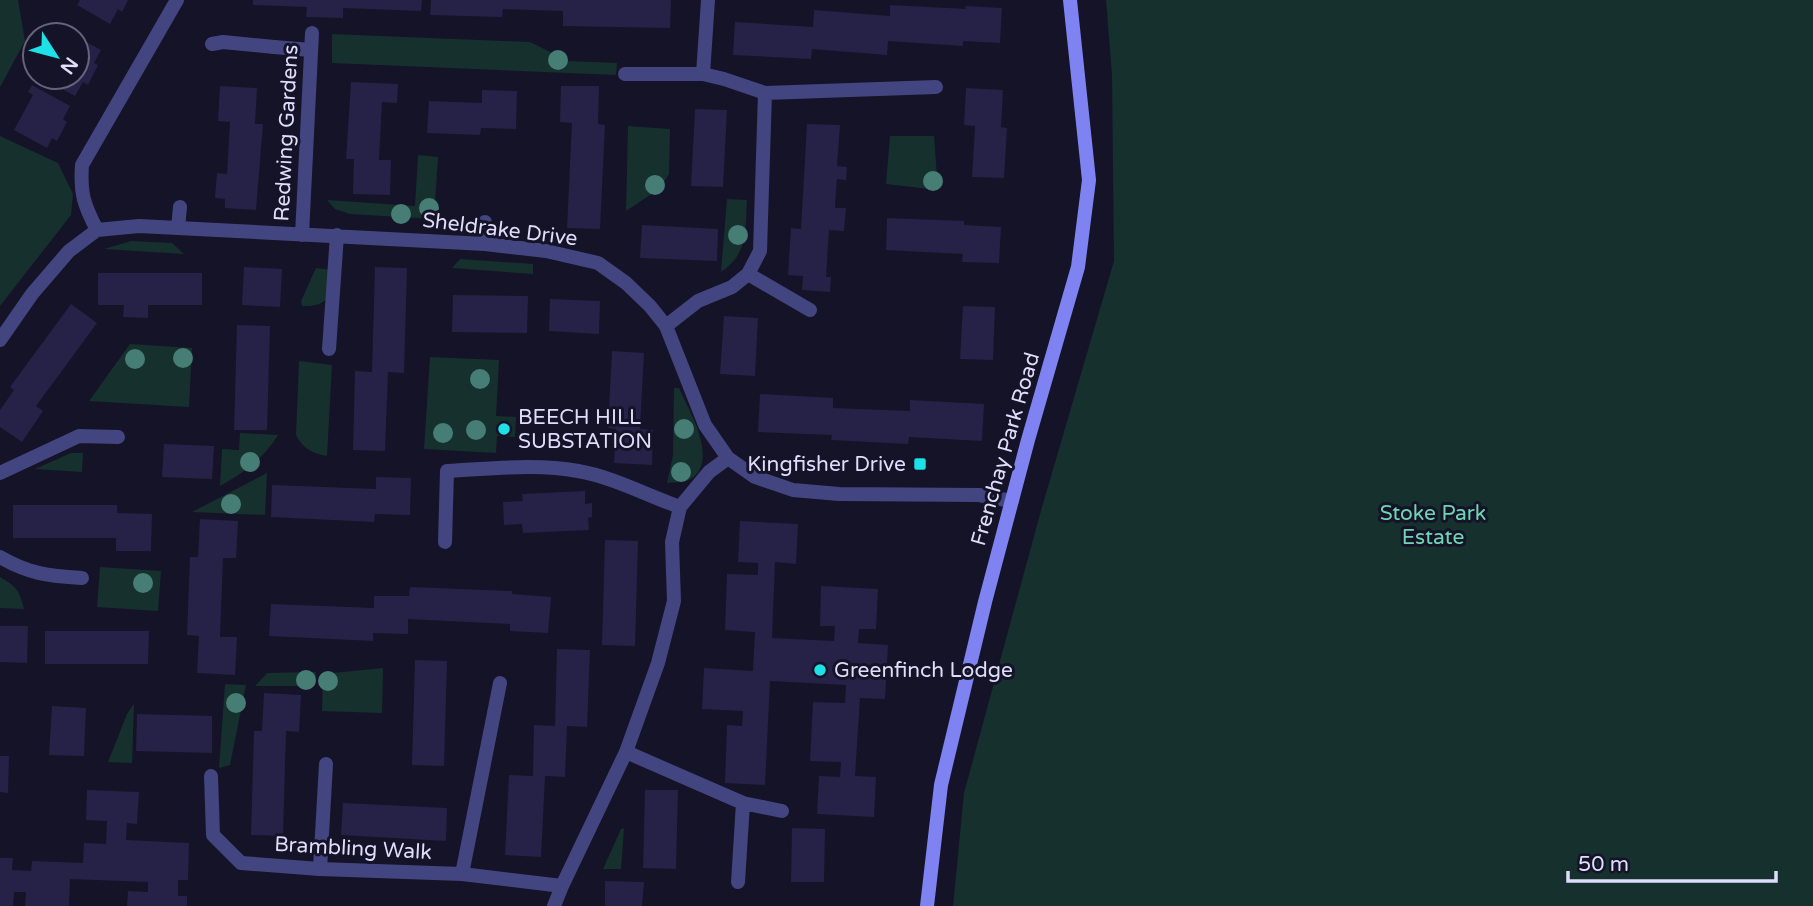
<svg xmlns="http://www.w3.org/2000/svg" width="1813" height="906" viewBox="0 0 1813 906" font-family="'Varela Round',sans-serif">
<style>
.green{fill:#16302e}
.building{fill:#262146}
.lines{fill:none;stroke-linecap:round;stroke-linejoin:round}
.service{stroke:#434581;stroke-width:14}
.minor{stroke:#434581;stroke-width:14}
.secondary{stroke:#7e83f1;stroke-width:14}
.tree{fill:#467d75}
.poi-dot{fill:#1de1e6;stroke:#151327;stroke-width:2.5}
.labels{text-anchor:middle;stroke-width:6;stroke-linejoin:round;paint-order:stroke}
.street-label{font-size:21px;fill:#deddfb;stroke:#151327}
.poi-label{font-size:21px;fill:#deddfb;stroke:#151327;text-anchor:start}
.park-label{font-size:21px;fill:#6fd4b4;stroke:#151327}
</style>
<rect width="100%" height="100%" fill="#151327"/>
<path class="green" d="M 0,0 L 18,0 L 25,41 L 0,87 Z
M 1106,0 L 1813,0 L 1813,906 L 953,906 L 964,793 L 1042,507 L 1114,261 L 1112,75 Z
M 332,34 L 530,42 L 568,61 L 617,63 L 616,75 L 332,63 Z
M 628,126 L 670,129 L 669,174 L 666,179 L 653,193 L 626,211 Z
M 0,136 L 58,163 L 73,194 L 71,215 L 0,306 Z
M 890,136 L 934,136 L 938,190 L 886,184 Z
M 418,155 L 438,157 L 434,219 L 350,214 L 335,209 L 327,200 L 415,206 Z
M 727,199 L 747,200 C 745,230 749,253 721,272 Z
M 131,241 L 172,243 L 184,254 L 104,249 Z
M 460,259 L 533,264 L 533,274 L 452,268 Z
M 316,268 L 331,270 L 328,298 C 319,306 313,306 302,306 L 301,301 Z
M 130,344 L 192,348 L 189,407 L 89,401 Z
M 430,357 L 499,360 L 496,416 L 516,417 L 515,437 L 497,436 L 496,453 L 424,449 Z
M 299,361 L 332,365 L 327,456 C 312,453 303,449 296,435 Z
M 674,388 L 679,388 C 689,410 721,463 689,480 C 683,483 674,482 667,483 L 673,455 Z
M 240,433 L 278,435 C 262,460 246,471 220,486 L 222,449 L 239,450 Z
M 71,453 L 83,453 L 82,472 L 35,469 Z
M 267,473 L 265,515 L 192,512 Z
M 100,567 L 161,571 L 158,611 L 97,607 Z
M 0,577 C 16,586 20,591 24,609 L 0,608 Z
M 383,668 L 382,713 L 322,711 L 323,674 Z
M 316,672 L 315,686 L 255,686 L 267,673 Z
M 225,684 L 246,685 L 230,765 L 219,768 Z
M 134,704 L 132,763 L 108,762 L 127,714 Z
M 624,828 L 621,869 L 603,869 L 621,829 Z"/>
<path class="building" d="M 80,0 L 128,0 L 122,12 L 118,9 L 110,24 L 77,5 Z
M 253,0 L 422,0 L 421,11 L 343,8 L 343,18 L 306,17 L 307,7 L 253,5 Z
M 431,0 L 671,0 L 670,28 L 563,26 L 563,11 L 503,9 L 502,17 L 430,15 Z
M 890,5 L 966,9 L 965,6 L 1002,8 L 1000,43 L 963,41 L 963,46 L 888,41 L 887,55 L 812,49 L 811,59 L 733,55 L 735,22 L 813,27 L 814,10 L 890,16 Z
M 77,37 L 101,50 L 94,63 L 98,65 L 88,85 L 83,82 L 75,96 L 43,79 L 44,77 L 77,77 Z
M 351,82 L 398,84 L 397,103 L 382,102 L 379,160 L 391,160 L 390,195 L 353,194 L 354,159 L 346,159 Z
M 32,85 L 70,106 L 63,119 L 67,122 L 57,141 L 52,138 L 47,148 L 14,130 L 33,95 L 28,92 Z
M 220,86 L 257,88 L 255,124 L 263,124 L 256,210 L 225,208 L 225,199 L 215,198 L 217,173 L 227,174 L 230,122 L 218,121 Z
M 561,86 L 599,86 L 598,124 L 605,125 L 600,229 L 567,228 L 572,123 L 560,122 Z
M 966,88 L 1003,90 L 1001,127 L 1007,128 L 1004,178 L 972,177 L 975,126 L 964,125 Z
M 482,90 L 517,91 L 516,129 L 481,128 L 480,135 L 427,133 L 429,101 L 482,103 Z
M 695,109 L 727,110 L 723,187 L 691,186 Z
M 807,124 L 840,125 L 837,166 L 847,167 L 846,180 L 837,179 L 835,204 L 835,208 L 846,208 L 844,231 L 829,230 L 826,277 L 831,277 L 830,292 L 802,290 L 803,276 L 788,275 L 791,228 L 801,229 Z
M 887,218 L 964,221 L 964,225 L 1001,227 L 999,263 L 962,262 L 963,254 L 886,250 Z
M 642,225 L 718,229 L 717,261 L 640,258 Z
M 244,267 L 282,269 L 280,307 L 242,305 Z
M 375,267 L 407,268 L 404,373 L 388,372 L 385,451 L 353,450 L 355,371 L 372,372 Z
M 98,273 L 202,273 L 202,305 L 148,305 L 148,318 L 123,317 L 124,305 L 98,305 Z
M 453,295 L 528,296 L 527,333 L 452,332 Z
M 550,299 L 600,301 L 599,334 L 549,331 Z
M 71,304 L 97,323 L 36,406 L 43,411 L 22,442 L 0,427 L 0,410 L 14,390 L 10,387 Z
M 963,306 L 995,307 L 993,360 L 960,359 Z
M 724,316 L 758,318 L 755,376 L 720,374 Z
M 237,325 L 270,326 L 267,430 L 234,430 Z
M 612,351 L 644,353 L 640,429 L 653,430 L 652,465 L 614,463 L 616,429 L 608,428 Z
M 760,394 L 833,398 L 833,408 L 910,411 L 910,400 L 984,404 L 982,441 L 909,437 L 908,444 L 831,440 L 832,435 L 758,432 Z
M 501,424 L 508,424 L 508,434 L 500,434 Z
M 164,444 L 214,446 L 212,479 L 162,477 Z
M 376,477 L 411,478 L 410,515 L 375,514 L 374,522 L 271,517 L 272,485 L 376,489 Z
M 585,491 L 585,504 L 592,503 L 592,517 L 588,518 L 589,530 L 523,533 L 522,524 L 504,525 L 503,502 L 523,501 L 522,494 Z
M 13,505 L 117,505 L 117,513 L 152,514 L 151,551 L 116,551 L 116,538 L 13,538 Z
M 200,519 L 238,521 L 236,558 L 223,558 L 220,637 L 237,637 L 235,675 L 197,673 L 199,636 L 187,635 L 190,557 L 198,557 Z
M 740,521 L 798,524 L 796,564 L 775,562 L 772,638 L 834,641 L 835,626 L 820,626 L 821,586 L 878,589 L 876,629 L 859,629 L 858,643 L 888,645 L 885,699 L 860,698 L 855,776 L 876,777 L 874,817 L 817,814 L 819,776 L 840,777 L 841,762 L 810,761 L 813,702 L 845,703 L 846,685 L 770,681 L 765,785 L 725,783 L 727,725 L 742,726 L 743,711 L 702,709 L 704,668 L 753,671 L 755,632 L 725,630 L 727,574 L 758,575 L 758,563 L 738,562 Z
M 605,540 L 638,541 L 635,646 L 602,645 Z
M 410,587 L 512,591 L 512,594 L 551,597 L 548,633 L 510,631 L 510,624 L 408,619 L 408,634 L 373,633 L 373,641 L 269,636 L 271,604 L 374,608 L 374,596 L 409,596 Z
M 0,626 L 28,626 L 27,663 L 0,662 Z
M 45,631 L 149,631 L 148,664 L 45,664 Z
M 557,649 L 590,650 L 587,727 L 567,726 L 565,777 L 545,776 L 541,857 L 505,855 L 509,775 L 533,776 L 534,725 L 555,726 Z
M 415,660 L 447,661 L 444,766 L 412,765 Z
M 264,693 L 301,695 L 299,732 L 286,731 L 283,836 L 251,835 L 254,731 L 262,731 Z
M 52,706 L 86,708 L 84,756 L 49,755 Z
M 137,714 L 212,716 L 212,753 L 136,751 Z
M 0,756 L 9,756 L 8,793 L 0,792 Z
M 87,790 L 139,792 L 137,824 L 127,823 L 126,840 L 189,843 L 188,880 L 178,880 L 178,896 L 187,896 L 187,906 L 127,906 L 128,891 L 148,892 L 148,882 L 70,879 L 69,906 L 25,906 L 26,892 L 14,892 L 13,906 L 0,906 L 0,858 L 13,858 L 12,870 L 31,871 L 32,861 L 83,863 L 84,843 L 106,844 L 107,821 L 86,820 Z
M 645,790 L 678,790 L 676,869 L 643,868 Z
M 343,803 L 447,808 L 446,841 L 341,835 Z
M 792,828 L 825,829 L 824,882 L 791,882 Z
M 605,881 L 644,882 L 642,906 L 605,906 Z"/>
<g class="lines">
<path class="service" d="M 212,44 L 223,42 L 274,47
M 703,74 L 708,0
M 178,228 L 180,207
M 485,244 L 485,222
M 748,274 L 810,310
M 0,473 L 79,436 L 118,437
M 320,869 L 326,764"/>
<path class="minor" d="M 274,47 L 311,50
M 625,74 L 703,74 L 724,79 L 765,93 L 760,251 L 748,274 L 732,287 L 698,301 L 666,326
M 765,93 L 936,87
M 97,230 C 84,205 80,194 82,165 L 177,0
M 302,235 L 312,33
M 0,340 L 32,294 L 69,251 L 97,230 L 139,226 L 485,244 L 546,251 L 598,263 L 626,283 L 650,306 L 666,326 L 705,425 L 728,458 L 755,477 L 793,490 L 839,494 L 979,495 L 1012,501
M 329,349 L 337,235
M 445,542 L 447,471 C 490,469 536,463 578,471 C 613,477 646,495 680,507
M 0,557 C 29,574 49,576 82,578
M 626,752 L 743,803 L 782,811
M 211,776 L 213,835 L 241,863 L 320,869 L 462,874 L 562,886
M 462,874 L 500,683
M 738,882 L 743,803
M 554,906 L 562,886 L 626,752 L 658,663 L 674,601 L 672,542 L 680,507 L 709,472 L 728,458"/>
<path class="secondary" d="M 927,906 L 941,785 L 985,602 L 1028,440 L 1078,267 L 1089,180 L 1070,0"/>
</g>
<g class="tree">
<circle cx="558" cy="60" r="10"/>
<circle cx="933" cy="181" r="10"/>
<circle cx="655" cy="185" r="10"/>
<circle cx="429" cy="208" r="10"/>
<circle cx="401" cy="214" r="10"/>
<circle cx="738" cy="235" r="10"/>
<circle cx="183" cy="358" r="10"/>
<circle cx="135" cy="359" r="10"/>
<circle cx="480" cy="379" r="10"/>
<circle cx="684" cy="429" r="10"/>
<circle cx="476" cy="430" r="10"/>
<circle cx="443" cy="433" r="10"/>
<circle cx="250" cy="462" r="10"/>
<circle cx="681" cy="472" r="10"/>
<circle cx="231" cy="504" r="10"/>
<circle cx="143" cy="583" r="10"/>
<circle cx="306" cy="680" r="10"/>
<circle cx="328" cy="681" r="10"/>
<circle cx="236" cy="703" r="10"/>
</g>
<g class="poi-dot">
<circle cx="504" cy="429" r="7"/>
<rect x="913" y="457" width="14" height="14" rx="3.5"/>
<circle cx="820" cy="670" r="7"/>
</g>
<g class="labels">
<g class="street-label">
<text transform="translate(286 133) rotate(-87)" y="7">Redwing Gardens</text>
<text transform="translate(500 229) rotate(7)" y="7">Sheldrake Drive</text>
<text transform="translate(1005 449) rotate(-74)" y="7">Frenchay Park Road</text>
<text transform="translate(353 848) rotate(3)" y="7">Brambling Walk</text>
</g>
<g class="poi-label">
<text x="518" y="424">BEECH HILL<tspan x="518" dy="24">SUBSTATION</tspan></text>
<text x="906" y="471" text-anchor="end">Kingfisher Drive</text>
<text x="834" y="677">Greenfinch Lodge</text>
</g>
<g class="park-label">
<text x="1433" y="520">Stoke Park<tspan x="1433" dy="24">Estate</tspan></text>
</g>
</g>
<g transform="translate(56 56) rotate(126)"><circle r="33" fill="#151327" stroke="#65647c" stroke-width="2"/>
<path d="M0-5L12 26L0 18L-12 26Z" fill="#1de1e6"/>
<text y="-10" font-size="19" font-weight="bold" text-anchor="middle" fill="#deddfb">N</text>
</g>
<path d="M1568 871v10h208v-10" fill="none" stroke="#deddfb" stroke-width="3.5"/>
<text x="1578" y="871" font-size="21" fill="#deddfb" stroke="#151327" stroke-width="5" paint-order="stroke">50 m</text>
</svg>
